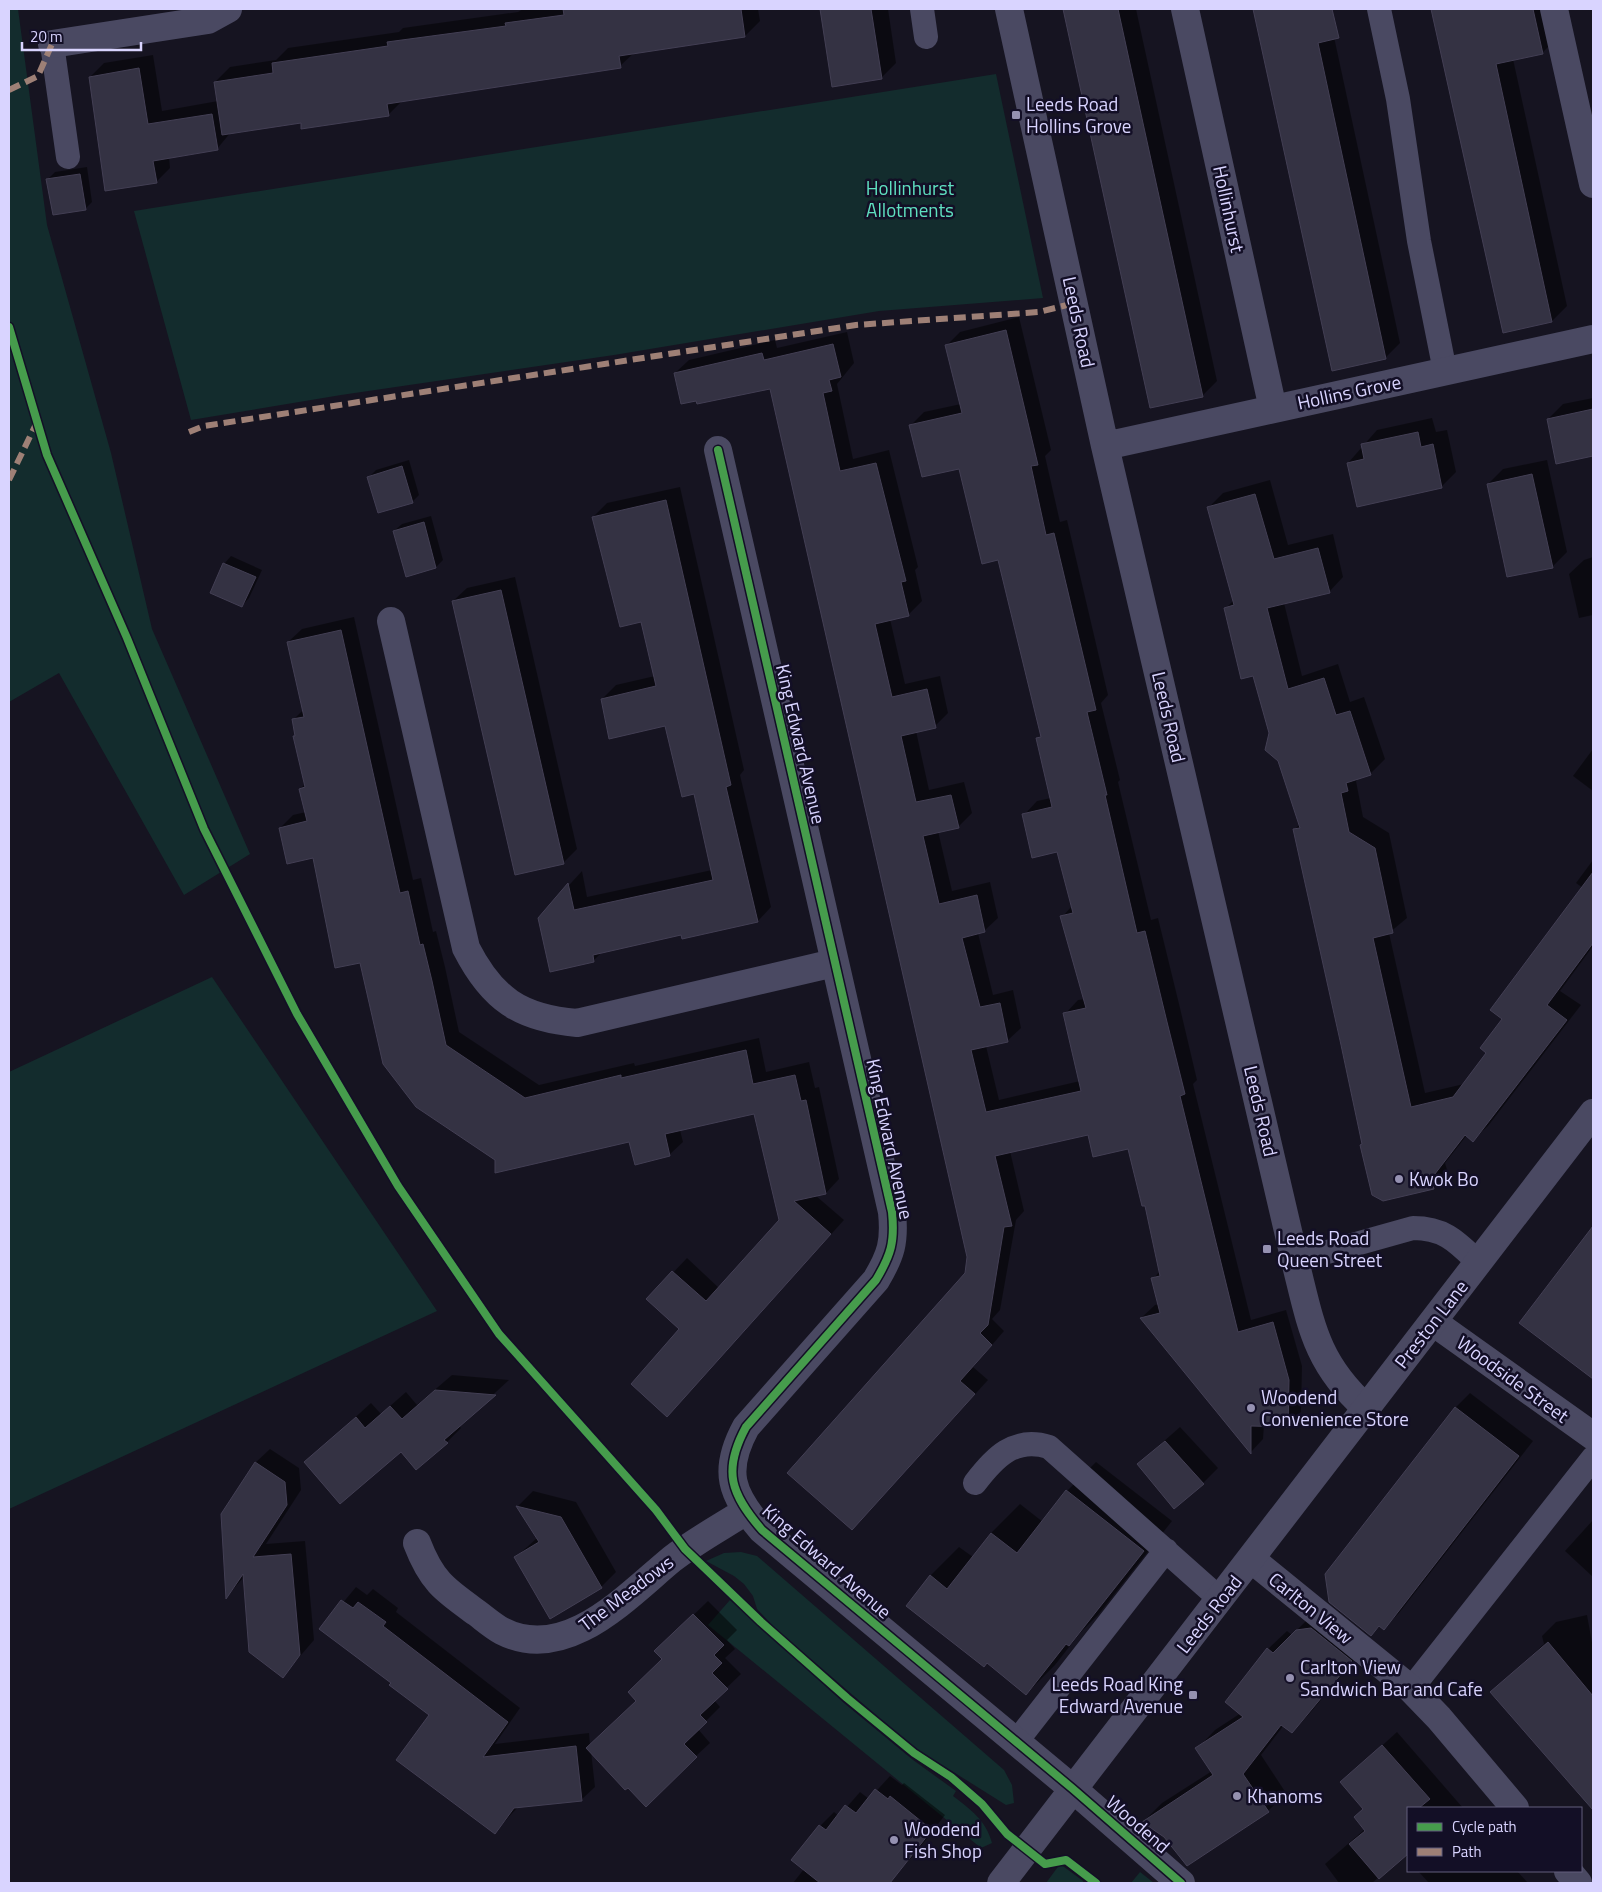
<svg xmlns="http://www.w3.org/2000/svg" width="1602" height="1892" viewBox="0 0 1602 1892" font-family="'Titillium Web',sans-serif">
<style>
.green{fill:#132c2d}
.shadow{fill:#0007}
.building{fill:#343243;stroke:#433f54}
.lines{fill:none;stroke-linecap:round;stroke-linejoin:round}
.service{stroke:#4a4962;stroke-width:24}
.minor{stroke:#4a4962;stroke-width:28}
.tertiary{stroke:#4a4962;stroke-width:28}
.quiet{stroke:#9e8076;stroke-width:6;stroke-dasharray:12 6;stroke-linecap:butt}
.cycleway-casing{stroke:#130f26;stroke-width:11}
.cycleway{stroke:#469c4c;stroke-width:8}
.poi-dot{fill:#9591b1;stroke:#130f26;stroke-width:2}
.labels{text-anchor:middle;stroke-width:5;stroke-linejoin:round;paint-order:stroke}
.poi-label{font-size:19px;fill:#d9d4ff;stroke:#130f26;text-anchor:start}
.park-label{font-size:19px;fill:#5fe0c0;stroke:#130f26}
.street-label{font-size:19px;fill:#d9d4ff;stroke:#130f26}
</style>
<rect width="100%" height="100%" fill="#161421"/>
<path class="green" d="M 9,9 L 18,9 L 47,225 L 111,453 L 152,629 L 250,854 L 184,895 L 59,673 L 9,702 Z
M 996,74 L 1043,298 L 879,311 L 614,355 L 341,395 L 191,420 L 134,211 Z
M 212,977 L 437,1311 L 9,1509 L 9,1072 Z
M 741,1552 L 757,1556 L 764,1562 L 1004,1770 L 1012,1785 L 1014,1803 L 1006,1805 L 912,1746 L 776,1629 L 757,1609 L 753,1596 L 744,1584 L 734,1576 L 706,1561 L 724,1553 Z
M 730,1600 L 844,1703 L 913,1760 L 956,1791 L 953,1796 C 971,1810 986,1820 992,1843 L 981,1848 L 708,1625 Z
M 1060,1864 L 1083,1881 L 1083,1883 L 1046,1883 Z
M 1140,1872 L 1154,1883 L 1131,1883 Z"/>
<path class="shadow" d="M 523,9 L 758,9 L 760,21 L 745,36 L 635,52 L 620,66 L 403,100 L 388,115 L 302,121 L 231,132 L 217,149 L 169,157 L 170,168 L 156,182 L 90,77 L 104,63 L 153,55 L 162,111 L 218,101 L 215,82 L 230,67 L 276,60 L 288,48 L 399,32 L 403,28 L 518,12 Z
M 821,9 L 888,9 L 896,63 L 881,78 L 833,86 Z
M 1064,9 L 1136,9 L 1217,381 L 1202,396 L 1151,407 Z
M 1255,9 L 1328,9 L 1400,343 L 1385,358 L 1333,369 Z
M 1432,9 L 1551,9 L 1557,38 L 1542,53 L 1513,59 L 1567,306 L 1552,321 L 1504,331 Z
M 87,167 L 92,202 L 85,209 L 48,179 L 55,172 Z
M 1019,317 L 1051,450 L 1045,456 L 1060,522 L 1067,520 L 1108,695 L 1101,703 L 1120,780 L 1118,782 L 1151,920 L 1158,918 L 1180,1008 L 1197,1080 L 1193,1084 L 1251,1320 L 1286,1310 L 1302,1366 L 1301,1412 L 1288,1425 L 1264,1425 L 1263,1439 L 1251,1452 L 1141,1318 L 1155,1305 L 1159,1304 L 1153,1279 L 1160,1271 L 1146,1204 L 1129,1148 L 1089,1133 L 1010,1151 L 1024,1211 L 1016,1220 L 1000,1310 L 992,1319 L 1004,1331 L 973,1367 L 988,1380 L 865,1515 L 966,1274 L 968,1257 L 771,387 L 675,373 L 689,360 L 775,340 L 777,348 L 847,332 L 854,363 L 837,384 L 853,459 L 889,450 L 918,567 L 915,570 L 922,601 L 908,615 L 890,619 L 905,684 L 940,676 L 948,713 L 935,726 L 916,731 L 929,790 L 964,782 L 972,813 L 958,827 L 938,831 L 952,891 L 990,882 L 998,918 L 984,931 L 978,933 L 993,995 L 1013,990 L 1021,1028 L 1007,1041 L 986,1046 L 999,1100 L 1080,1081 L 1065,1014 L 1078,1000 L 1085,999 L 1062,917 L 1072,906 L 1058,850 L 1024,815 L 1037,801 L 1051,798 L 1038,739 L 1042,735 L 999,558 L 960,467 L 910,426 L 924,412 L 961,404 L 947,345 L 960,332 Z
M 1593,398 L 1593,455 L 1557,463 L 1548,419 L 1563,404 Z
M 1432,418 L 1436,432 L 1447,430 L 1456,472 L 1441,487 L 1348,463 L 1377,430 Z
M 409,460 L 419,495 L 412,502 L 369,477 L 376,470 Z
M 1547,460 L 1567,552 L 1552,567 L 1488,484 L 1503,469 Z
M 1270,480 L 1288,545 L 1333,534 L 1343,577 L 1329,592 L 1284,603 L 1302,676 L 1338,664 L 1350,702 L 1364,697 L 1385,759 L 1370,774 L 1360,777 L 1356,781 L 1363,817 L 1389,833 L 1407,918 L 1389,933 L 1425,1093 L 1464,1084 L 1488,1053 L 1504,1018 L 1583,888 L 1576,883 L 1593,860 L 1593,946 L 1560,991 L 1581,1005 L 1488,1126 L 1473,1140 L 1467,1135 L 1445,1163 L 1448,1173 L 1433,1188 L 1373,1194 L 1294,830 L 1300,824 L 1254,675 L 1225,609 L 1234,600 L 1209,507 L 1223,493 Z
M 680,487 L 744,770 L 740,775 L 771,907 L 758,921 L 682,933 L 603,951 L 594,960 L 539,918 L 582,871 L 587,897 L 712,870 L 695,793 L 666,724 L 602,699 L 616,685 L 655,676 L 642,621 L 593,517 L 607,503 Z
M 431,516 L 443,560 L 436,567 L 407,575 L 394,531 L 402,524 Z
M 231,556 L 262,570 L 249,598 L 242,606 L 224,564 Z
M 1593,557 L 1593,615 L 1579,618 L 1569,574 L 1584,560 Z
M 515,577 L 577,849 L 563,863 L 453,601 L 467,588 Z
M 354,617 L 413,880 L 421,878 L 433,932 L 436,931 L 445,967 L 459,1032 L 539,1085 L 634,1063 L 635,1066 L 759,1038 L 766,1072 L 809,1062 L 815,1088 L 819,1087 L 839,1179 L 826,1193 L 815,1195 L 844,1220 L 667,1415 L 681,1329 L 648,1299 L 687,1258 L 719,1288 L 781,1220 L 755,1112 L 680,1130 L 683,1142 L 669,1155 L 630,1140 L 496,1159 L 361,961 L 314,857 L 280,828 L 293,815 L 306,812 L 300,789 L 305,784 L 293,720 L 304,709 L 288,642 L 302,629 Z
M 1593,749 L 1593,791 L 1573,776 Z
M 1593,1228 L 1593,1359 L 1582,1369 L 1521,1323 Z
M 452,1375 L 509,1380 L 459,1426 L 461,1428 L 447,1442 L 306,1462 L 371,1403 L 381,1414 L 406,1392 L 417,1405 Z
M 1470,1393 L 1533,1441 L 1399,1613 L 1384,1628 L 1381,1625 L 1371,1635 L 1326,1574 L 1456,1407 Z
M 1180,1427 L 1218,1468 L 1203,1483 L 1138,1464 Z
M 270,1449 L 299,1468 L 301,1490 L 266,1544 L 305,1541 L 314,1640 L 283,1676 L 244,1577 L 227,1596 L 255,1463 Z
M 1096,1462 L 1172,1521 L 1098,1615 L 1080,1633 L 1055,1665 L 1026,1694 L 930,1576 L 959,1547 L 973,1557 L 991,1533 L 1020,1504 L 1043,1522 L 1067,1491 Z
M 533,1491 L 576,1502 L 616,1572 L 601,1587 L 516,1557 L 537,1538 L 518,1506 Z
M 1593,1520 L 1593,1577 L 1565,1551 Z
M 356,1587 L 367,1595 L 373,1589 L 398,1608 L 396,1612 L 520,1708 L 495,1744 L 589,1733 L 590,1745 L 638,1701 L 664,1659 L 656,1651 L 708,1601 L 737,1630 L 727,1640 L 735,1649 L 725,1658 L 741,1674 L 714,1700 L 720,1707 L 698,1729 L 710,1743 L 696,1756 L 591,1751 L 595,1787 L 581,1800 L 518,1807 L 495,1832 L 431,1715 L 393,1682 L 321,1629 Z
M 1315,1612 L 1369,1642 L 1310,1713 L 1292,1732 L 1284,1725 L 1261,1755 L 1286,1793 L 1268,1811 L 1165,1836 L 1144,1821 L 1162,1803 L 1212,1771 L 1197,1749 L 1215,1730 L 1241,1713 L 1226,1702 L 1268,1649 L 1287,1631 L 1292,1635 Z
M 1587,1615 L 1593,1648 L 1593,1808 L 1492,1692 L 1544,1644 L 1542,1636 L 1556,1622 Z
M 1397,1732 L 1463,1808 L 1408,1808 L 1408,1859 L 1405,1855 L 1372,1883 L 1339,1883 L 1325,1864 L 1365,1829 L 1365,1808 L 1342,1782 Z
M 890,1776 L 902,1785 L 904,1783 L 945,1815 L 914,1855 L 900,1869 L 888,1859 L 869,1883 L 793,1883 L 804,1869 L 820,1826 L 834,1812 L 839,1816 L 860,1792 L 869,1799 Z
M 1418,1871 L 1517,1871 L 1528,1883 L 1429,1883 Z"/>
<path class="building" d="M 563,9 L 741,9 L 745,37 L 619,56 L 621,68 L 387,104 L 389,116 L 301,129 L 301,123 L 222,135 L 214,82 L 273,73 L 272,63 L 388,46 L 387,42 L 506,26 L 505,23 L 564,15 Z
M 820,9 L 871,9 L 882,79 L 832,87 Z
M 1063,9 L 1118,9 L 1203,397 L 1150,408 Z
M 1253,9 L 1332,9 L 1339,38 L 1318,43 L 1386,359 L 1332,371 Z
M 1431,9 L 1533,9 L 1543,54 L 1496,64 L 1552,322 L 1503,333 Z
M 139,68 L 148,124 L 212,114 L 218,150 L 153,161 L 157,183 L 105,191 L 89,77 Z
M 80,174 L 86,210 L 53,215 L 46,179 Z
M 1006,330 L 1038,465 L 1031,466 L 1046,535 L 1054,533 L 1096,710 L 1087,712 L 1107,795 L 1105,795 L 1137,933 L 1145,931 L 1167,1022 L 1185,1094 L 1180,1096 L 1238,1332 L 1273,1322 L 1289,1380 L 1288,1427 L 1251,1426 L 1251,1454 L 1140,1318 L 1160,1313 L 1151,1278 L 1160,1276 L 1145,1206 L 1142,1206 L 1128,1149 L 1093,1157 L 1088,1135 L 995,1156 L 1012,1226 L 1004,1227 L 988,1325 L 980,1333 L 992,1345 L 960,1381 L 975,1394 L 852,1530 L 787,1473 L 965,1273 L 967,1257 L 770,389 L 697,404 L 696,401 L 681,404 L 674,373 L 762,353 L 764,360 L 833,344 L 841,377 L 829,380 L 832,391 L 823,393 L 840,471 L 876,463 L 906,581 L 901,582 L 909,616 L 875,624 L 892,697 L 927,689 L 936,728 L 901,736 L 916,802 L 951,795 L 959,828 L 923,836 L 939,904 L 977,895 L 985,932 L 962,938 L 980,1007 L 1000,1003 L 1008,1042 L 971,1050 L 986,1112 L 1081,1091 L 1063,1013 L 1086,1008 L 1060,916 L 1073,913 L 1057,852 L 1032,858 L 1022,814 L 1052,807 L 1036,738 L 1041,737 L 998,560 L 982,564 L 959,469 L 922,477 L 909,425 L 962,413 L 945,345 Z
M 1593,409 L 1593,456 L 1556,464 L 1547,419 Z
M 1418,432 L 1421,447 L 1433,444 L 1442,488 L 1357,507 L 1347,463 L 1364,459 L 1361,444 Z
M 402,466 L 413,503 L 378,513 L 367,477 Z
M 1532,474 L 1553,568 L 1507,577 L 1487,484 Z
M 1255,494 L 1274,559 L 1318,548 L 1330,593 L 1267,608 L 1288,689 L 1324,678 L 1336,715 L 1350,711 L 1371,775 L 1346,783 L 1348,791 L 1341,793 L 1349,832 L 1375,848 L 1393,933 L 1373,938 L 1411,1107 L 1453,1097 L 1486,1053 L 1480,1048 L 1502,1019 L 1490,1010 L 1593,872 L 1593,943 L 1547,1005 L 1567,1020 L 1473,1142 L 1465,1135 L 1431,1179 L 1434,1189 L 1383,1201 L 1372,1195 L 1360,1145 L 1362,1144 L 1341,1045 L 1293,829 L 1300,828 L 1278,761 L 1265,750 L 1269,733 L 1253,676 L 1241,679 L 1224,608 L 1234,605 L 1207,507 Z
M 666,500 L 731,785 L 726,787 L 758,922 L 682,939 L 681,935 L 593,955 L 594,962 L 550,972 L 538,918 L 568,883 L 574,910 L 713,880 L 694,794 L 682,797 L 665,726 L 609,739 L 601,699 L 656,686 L 641,622 L 620,627 L 592,517 Z
M 424,522 L 436,568 L 406,577 L 393,531 Z
M 223,563 L 256,577 L 242,607 L 210,593 Z
M 501,590 L 564,864 L 515,875 L 452,601 Z
M 341,630 L 400,893 L 408,891 L 420,945 L 423,944 L 432,981 L 446,1045 L 525,1098 L 621,1075 L 621,1078 L 746,1050 L 753,1084 L 795,1075 L 801,1101 L 806,1100 L 826,1194 L 794,1201 L 831,1234 L 667,1417 L 631,1384 L 679,1329 L 646,1299 L 672,1271 L 706,1301 L 779,1220 L 754,1114 L 665,1134 L 670,1156 L 635,1165 L 629,1142 L 495,1173 L 495,1160 L 416,1107 L 383,1064 L 360,963 L 335,968 L 313,858 L 287,864 L 279,828 L 307,821 L 299,789 L 305,787 L 293,736 L 295,736 L 292,719 L 304,717 L 287,642 Z
M 1593,1226 L 1593,1379 L 1519,1323 Z
M 435,1390 L 496,1395 L 444,1440 L 448,1443 L 416,1470 L 401,1452 L 340,1504 L 304,1462 L 356,1417 L 365,1428 L 390,1406 L 402,1419 Z
M 1455,1407 L 1519,1456 L 1384,1630 L 1379,1626 L 1371,1636 L 1329,1602 L 1325,1574 Z
M 1165,1441 L 1204,1484 L 1174,1509 L 1137,1464 Z
M 255,1462 L 285,1482 L 287,1505 L 253,1557 L 291,1554 L 300,1655 L 283,1678 L 249,1652 L 243,1574 L 226,1599 L 221,1514 Z
M 1066,1490 L 1144,1551 L 1069,1646 L 1066,1644 L 1026,1695 L 987,1663 L 984,1667 L 906,1606 L 930,1575 L 947,1589 L 991,1533 L 1017,1553 Z
M 516,1506 L 561,1517 L 602,1588 L 550,1619 L 514,1557 L 539,1542 Z
M 341,1600 L 353,1608 L 358,1602 L 386,1622 L 383,1626 L 508,1722 L 483,1757 L 576,1746 L 582,1801 L 514,1808 L 495,1834 L 396,1760 L 429,1715 L 389,1685 L 391,1683 L 319,1629 Z
M 693,1614 L 724,1645 L 714,1655 L 722,1663 L 712,1673 L 728,1689 L 700,1715 L 707,1722 L 684,1744 L 697,1757 L 646,1807 L 628,1788 L 625,1790 L 586,1748 L 636,1701 L 628,1692 L 662,1659 L 654,1651 Z
M 1311,1628 L 1352,1661 L 1292,1733 L 1281,1725 L 1243,1774 L 1269,1812 L 1187,1866 L 1164,1837 L 1142,1822 L 1213,1775 L 1195,1748 L 1243,1717 L 1225,1702 L 1267,1648 L 1273,1653 L 1296,1630 Z
M 1548,1642 L 1593,1696 L 1593,1810 L 1490,1692 Z
M 1382,1745 L 1430,1799 L 1419,1808 L 1408,1808 L 1408,1854 L 1379,1879 L 1349,1844 L 1365,1831 L 1354,1817 L 1363,1809 L 1340,1782 Z
M 875,1789 L 888,1799 L 890,1796 L 932,1830 L 890,1883 L 820,1883 L 791,1860 L 819,1825 L 826,1830 L 845,1805 L 856,1813 Z"/>
<g class="lines">
<path class="service" d="M 922,9 L 926,37
M 1379,9 L 1398,99 L 1419,241 L 1445,371
M 52,44 L 68,157
M 1295,1261 L 1413,1228 C 1445,1228 1457,1242 1479,1263
M 975,1483 C 994,1458 1014,1436 1049,1447 L 1220,1599
M 1411,1689 L 1593,1458
M 1016,1742 L 1166,1550"/>
<path class="minor" d="M 1009,9 L 1105,446 L 1295,1261 C 1311,1324 1315,1362 1366,1408
M 1185,9 L 1273,409
M 1554,9 L 1593,184
M 52,44 L 208,20 L 228,9
M 1105,446 L 1593,339
M 718,450 L 892,1212 C 895,1242 891,1255 876,1280 L 746,1427 C 722,1471 731,1494 762,1530 L 1073,1789 L 1181,1883
M 391,621 L 466,948 C 492,999 520,1018 577,1023 L 834,963
M 1433,1322 L 1593,1436
M 417,1543 C 432,1582 445,1590 477,1613 C 485,1619 493,1626 502,1631 C 566,1664 627,1596 672,1559 C 695,1541 721,1527 746,1511
M 1251,1559 L 1411,1689 L 1439,1718 L 1515,1808
M 1568,1871 L 1578,1883"/>
<path class="tertiary" d="M 1001,1883 L 1593,1113"/>
<path class="quiet" d="M 9,90 L 38,76 L 52,44
M 189,432 L 204,426 L 856,325 L 1039,312 L 1075,303
M 9,480 L 37,422"/>
<defs>
<path id="cycleway" d="M 9,327 L 47,455 L 127,638 L 204,829 L 297,1014 L 398,1186 L 499,1334 L 656,1510 L 685,1549 L 761,1622 L 847,1698 L 914,1753 L 951,1777 L 982,1804 L 1007,1834 L 1045,1864 L 1066,1860 L 1096,1883
M 718,450 L 892,1212 C 895,1242 891,1255 876,1280 L 746,1427 C 722,1471 731,1494 762,1530 L 1073,1789 L 1181,1883"/>
</defs>
<use href="#cycleway" class="cycleway-casing"/>
<use href="#cycleway" class="cycleway"/>
</g>
<g class="poi-dot">
<rect x="1011" y="110" width="10" height="10" rx="2.5"/>
<circle cx="1399" cy="1179" r="5"/>
<rect x="1262" y="1244" width="10" height="10" rx="2.5"/>
<circle cx="1251" cy="1408" r="5"/>
<circle cx="1290" cy="1678" r="5"/>
<rect x="1188" y="1690" width="10" height="10" rx="2.5"/>
<circle cx="1237" cy="1796" r="5"/>
<circle cx="894" cy="1840" r="5"/>
</g>
<g class="labels">
<g class="poi-label">
<text x="1026" y="111">Leeds Road<tspan x="1026" dy="22">Hollins Grove</tspan></text>
<text x="1409" y="1186">Kwok Bo</text>
<text x="1277" y="1245">Leeds Road<tspan x="1277" dy="22">Queen Street</tspan></text>
<text x="1261" y="1404">Woodend<tspan x="1261" dy="22">Convenience Store</tspan></text>
<text x="1300" y="1674">Carlton View<tspan x="1300" dy="22">Sandwich Bar and Cafe</tspan></text>
<text x="1183" y="1691" text-anchor="end">Leeds Road King<tspan x="1183" dy="22">Edward Avenue</tspan></text>
<text x="1247" y="1803">Khanoms</text>
<text x="904" y="1836">Woodend<tspan x="904" dy="22">Fish Shop</tspan></text>
</g>
<g class="park-label">
<text x="910" y="195">Hollinhurst<tspan x="910" dy="22">Allotments</tspan></text>
</g>
<g class="street-label">
<text transform="translate(1229 209) rotate(78)" y="7">Hollinhurst</text>
<text transform="translate(1079 322) rotate(78)" y="7">Leeds Road</text>
<text transform="translate(1349 392) rotate(-12)" y="7">Hollins Grove</text>
<text transform="translate(1169 717) rotate(77)" y="7">Leeds Road</text>
<text transform="translate(801 744) rotate(77)" y="7">King Edward Avenue</text>
<text transform="translate(1261 1111) rotate(77)" y="7">Leeds Road</text>
<text transform="translate(890 1139) rotate(78)" y="7">King Edward Avenue</text>
<text transform="translate(1431 1324) rotate(-52)" y="7">Preston Lane</text>
<text transform="translate(1513 1379) rotate(36)" y="7">Woodside Street</text>
<text transform="translate(827 1561) rotate(41)" y="7">King Edward Avenue</text>
<text transform="translate(626 1593) rotate(-37)" y="7">The Meadows</text>
<text transform="translate(1311 1608) rotate(39)" y="7">Carlton View</text>
<text transform="translate(1209 1614) rotate(-52)" y="7">Leeds Road</text>
<text transform="translate(1138 1824) rotate(41)" y="7">Woodend</text>
</g>
</g>
<rect width="1602" height="1892" fill="none" stroke="#d9d4ff" stroke-width="20"/>
<rect x="1407" y="1807" width="175" height="65" fill="#130f26" stroke="#625e7d"/>
<rect x="1417" y="1823" width="25" height="8" fill="#469c4c" stroke="#625e7d"/>
<text x="1452" y="1832" font-size="15" fill="#d9d4ff">Cycle path</text>
<rect x="1417" y="1848" width="25" height="8" fill="#9e8076" stroke="#625e7d"/>
<text x="1452" y="1857" font-size="15" fill="#d9d4ff">Path</text>
<path d="M22 42v8h119v-8" fill="none" stroke="#d9d4ff" stroke-width="2.5"/>
<text x="30" y="42" font-size="15" fill="#d9d4ff" stroke="#130f26" stroke-width="4" paint-order="stroke">20 m</text>
</svg>
